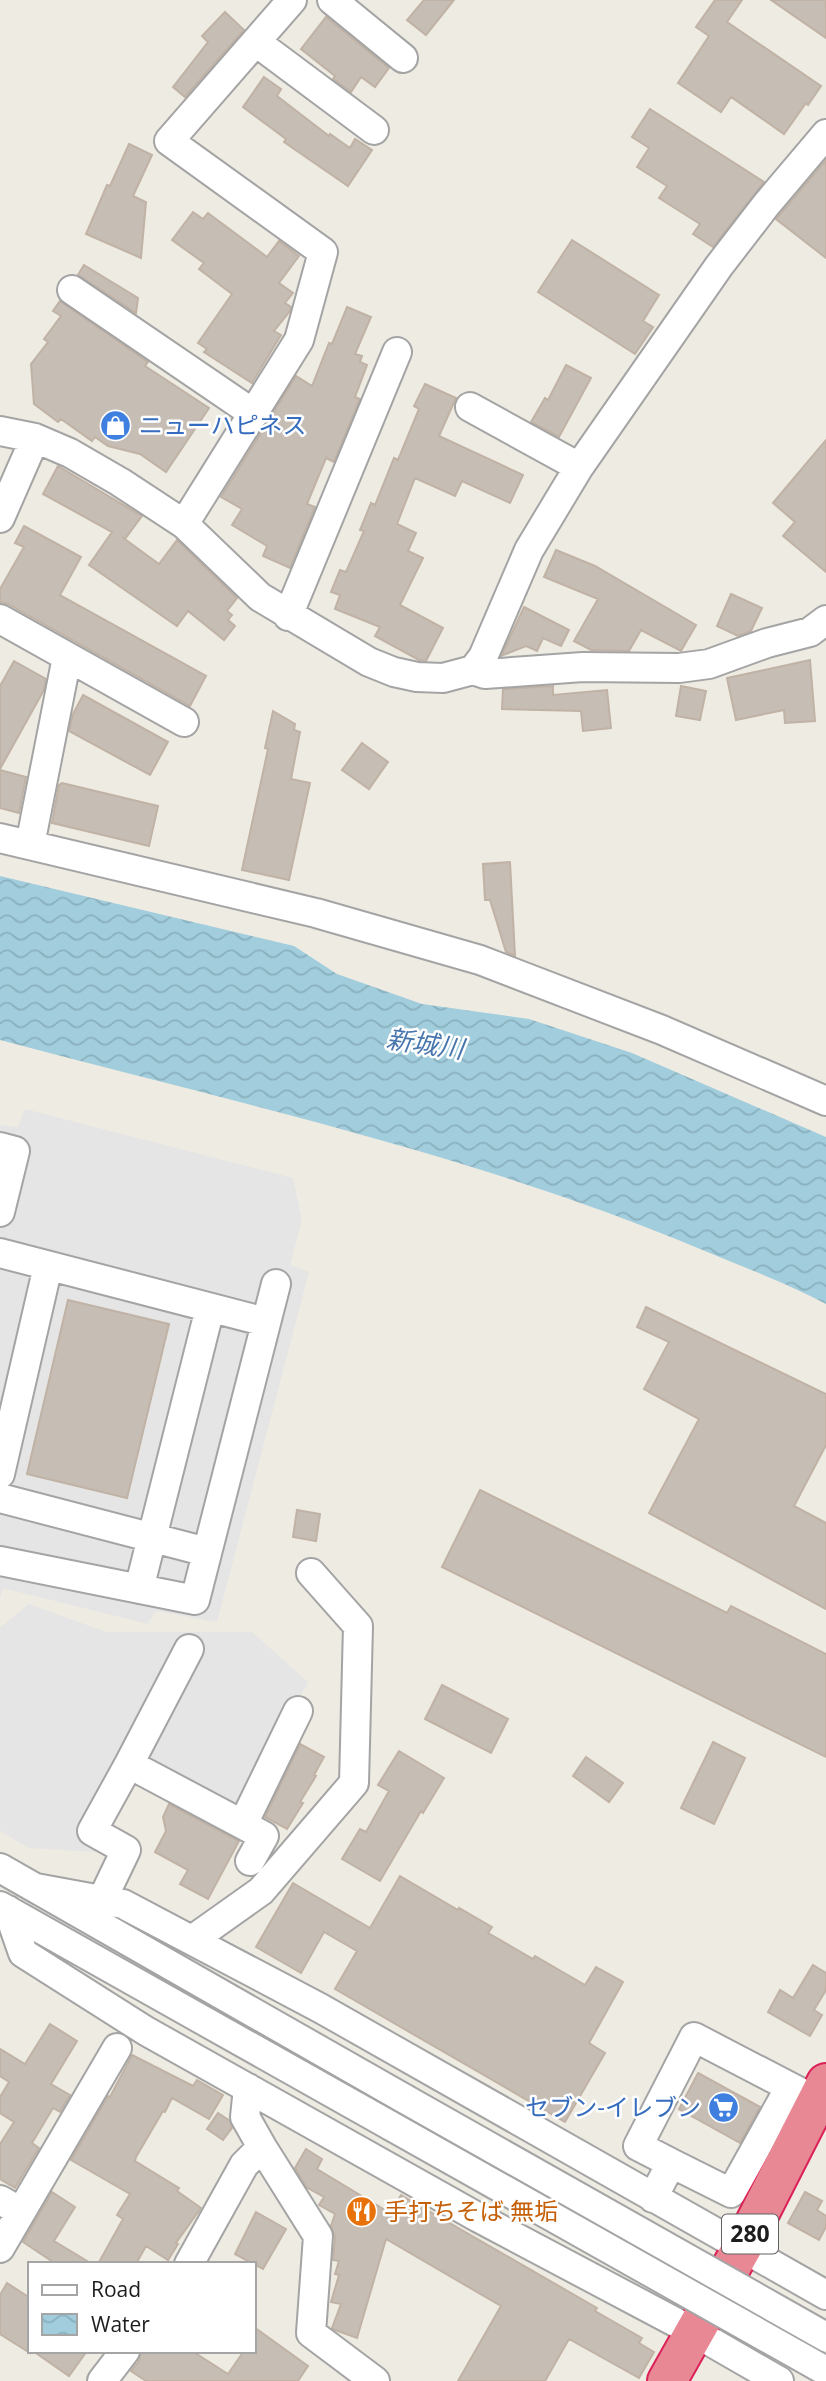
<svg xmlns="http://www.w3.org/2000/svg" width="826" height="2381" viewBox="0 0 826 2381" font-family="'Open Sans','Noto Sans JP',sans-serif">
<style>
.parking{fill:#e5e5e5}
.water{fill:url(#water-waves)}
.building{fill:#c6bdb5;stroke:#c0b2a4;stroke-width:2}
.lines{fill:none;stroke-linecap:round;stroke-linejoin:round}
.minor-casing{stroke:#a4a4a4;stroke-width:32}
.highway-casing{stroke:#db2157;stroke-width:42}
.minor{stroke:#fff;stroke-width:28}
.highway{stroke:#e88895;stroke-width:38}
.minor-bridge-casing{stroke:#a4a4a4;stroke-width:32;stroke-linecap:butt}
.minor-bridge{stroke:#fff;stroke-width:28}
.labels{text-anchor:middle;stroke-width:5;stroke-linejoin:round;paint-order:stroke}
.shield{fill:#fff;stroke:#616161;stroke-width:2}
.shield-label{font-size:23px;font-weight:bold;fill:#1d1d1d}
.shop-label{font-size:24px;fill:#366cbe;stroke:#fff;text-anchor:start}
.food-label{font-size:24px;fill:#c56008;stroke:#fff;text-anchor:start}
.water-label{font-size:26px;font-style:italic;fill:#4876ad;stroke:#fff}
</style>
<defs>
<pattern id="water-waves" width="16" height="10" patternUnits="userSpaceOnUse" patternTransform="scale(1.75)"><rect width="16" height="10" fill="#a1cddd"/><path d="M0 5q4-4 8 0t8 0" fill="none" stroke="#8ab0bd"/></pattern>
</defs>
<rect width="100%" height="100%" fill="#eeebe2"/>
<path class="parking" d="M 25,1109 L 293,1178 L 302,1220 L 290,1265 L 309,1272 L 217,1622 L 156,1611 L 148,1624 L 3,1588 L 0,1599 L 0,1125 L 18,1127 Z
M 29,1604 L 106,1632 L 252,1632 L 308,1682 L 240,1815 L 146,1758 L 96,1852 L 29,1848 L 0,1831 L 0,1628 Z"/>
<path class="water" d="M 0,876 L 294,946 L 337,974 L 422,1004 L 529,1019 L 632,1053 L 826,1137 L 826,1304 C 787,1283 745,1268 705,1251 C 478,1155 237,1103 0,1040 Z"/>
<path class="building" d="M 424,0 L 454,0 L 426,35 L 407,20 Z
M 715,0 L 742,0 L 727,22 L 821,86 L 808,105 L 806,103 L 784,134 L 731,97 L 721,112 L 678,83 L 709,36 L 696,27 Z
M 771,0 L 826,0 L 826,38 Z
M 225,12 L 244,30 L 185,97 L 173,87 L 208,42 L 202,36 Z
M 326,17 L 389,68 L 375,87 L 361,77 L 351,92 L 333,79 L 335,76 L 301,49 Z
M 264,77 L 281,89 L 277,96 L 329,136 L 330,134 L 350,148 L 355,139 L 372,150 L 348,186 L 284,142 L 286,139 L 243,107 Z
M 650,109 L 764,182 L 713,247 L 693,234 L 700,224 L 659,198 L 667,186 L 637,167 L 649,148 L 632,137 Z
M 129,144 L 152,155 L 133,196 L 146,202 L 141,258 L 86,234 L 107,185 L 110,186 Z
M 826,160 L 826,258 L 776,219 Z
M 193,212 L 203,219 L 208,213 L 267,257 L 279,241 L 299,256 L 279,283 L 293,293 L 285,303 L 291,307 L 290,311 L 274,331 L 281,335 L 252,383 L 204,352 L 207,349 L 198,343 L 232,294 L 199,269 L 204,263 L 172,240 Z
M 572,240 L 659,295 L 643,321 L 653,327 L 635,354 L 538,292 Z
M 84,265 L 138,298 L 136,313 L 78,275 Z
M 60,301 L 148,362 L 145,366 L 209,408 L 166,472 L 140,454 L 108,446 L 95,437 L 92,441 L 61,419 L 58,422 L 34,404 L 31,364 L 48,342 L 44,339 L 61,316 L 53,311 Z
M 347,307 L 371,317 L 355,354 L 362,356 L 360,362 L 367,365 L 355,397 L 360,399 L 334,462 L 326,458 L 307,504 L 315,507 L 290,568 L 263,556 L 267,546 L 232,525 L 242,509 L 221,497 L 296,376 L 312,386 L 329,343 L 332,344 Z
M 566,365 L 591,378 L 559,437 L 531,422 L 545,398 L 548,400 Z
M 425,384 L 456,398 L 439,436 L 523,475 L 510,503 L 462,481 L 455,496 L 415,478 L 397,524 L 416,533 L 408,551 L 423,558 L 400,605 L 443,628 L 426,661 L 419,660 L 375,636 L 380,627 L 335,609 L 340,595 L 331,592 L 340,570 L 346,572 L 364,531 L 360,530 L 371,503 L 375,505 L 394,458 L 398,460 L 419,409 L 414,406 Z
M 826,440 L 826,572 L 783,536 L 795,522 L 773,503 Z
M 58,466 L 142,516 L 125,539 L 122,537 L 159,564 L 177,540 L 237,598 L 227,611 L 232,615 L 228,620 L 235,626 L 224,640 L 188,611 L 177,626 L 89,565 L 112,532 L 43,494 Z
M 24,526 L 81,557 L 60,595 L 206,676 L 190,706 L 8,604 L 0,602 L 0,589 L 24,547 L 15,543 Z
M 556,550 L 595,566 L 696,625 L 681,651 L 641,630 L 629,651 L 591,650 L 574,641 L 598,599 L 544,577 Z
M 731,594 L 762,608 L 751,631 L 738,636 L 717,626 Z
M 524,607 L 569,630 L 561,646 L 543,638 L 537,651 L 526,646 L 501,656 Z
M 810,660 L 815,721 L 785,723 L 784,710 L 736,720 L 727,678 Z
M 14,661 L 46,679 L 44,690 L 0,769 L 0,686 Z
M 553,686 L 553,695 L 607,690 L 611,728 L 583,731 L 581,711 L 502,709 L 503,689 Z
M 681,686 L 706,691 L 700,720 L 676,716 Z
M 83,695 L 168,742 L 150,775 L 69,731 L 73,714 Z
M 273,711 L 295,724 L 294,730 L 300,732 L 291,779 L 310,783 L 289,880 L 242,870 L 268,749 L 265,748 Z
M 362,743 L 388,762 L 369,789 L 342,770 Z
M 0,770 L 26,777 L 19,813 L 0,808 Z
M 62,783 L 158,806 L 149,846 L 52,823 L 59,785 Z
M 510,862 L 515,956 L 506,952 L 490,900 L 485,900 L 483,864 Z
M 68,1300 L 169,1324 L 127,1498 L 27,1474 Z
M 646,1307 L 826,1394 L 826,1445 L 794,1506 L 826,1523 L 826,1609 L 649,1513 L 699,1419 L 644,1389 L 669,1342 L 637,1327 Z
M 480,1490 L 727,1613 L 731,1606 L 826,1654 L 826,1757 L 442,1567 Z
M 297,1510 L 320,1514 L 316,1541 L 293,1537 Z
M 442,1685 L 508,1719 L 491,1753 L 425,1719 Z
M 713,1742 L 745,1758 L 714,1824 L 681,1808 Z
M 300,1744 L 324,1757 L 314,1775 L 316,1776 L 300,1802 L 303,1803 L 287,1829 L 265,1817 Z
M 399,1751 L 444,1778 L 423,1813 L 421,1811 L 380,1881 L 342,1859 L 360,1829 L 366,1832 L 389,1791 L 378,1785 Z
M 586,1757 L 623,1783 L 609,1802 L 573,1776 Z
M 169,1804 L 239,1841 L 208,1899 L 180,1884 L 188,1870 L 155,1852 L 166,1831 L 163,1817 Z
M 400,1876 L 458,1910 L 459,1908 L 492,1927 L 488,1933 L 533,1959 L 535,1956 L 585,1985 L 596,1967 L 623,1982 L 589,2043 L 605,2053 L 565,2122 L 335,1989 L 357,1951 L 324,1932 L 301,1973 L 256,1947 L 293,1883 L 370,1928 Z
M 813,1965 L 826,1973 L 826,1990 L 814,2010 L 822,2015 L 810,2036 L 768,2012 L 780,1990 L 793,1998 Z
M 50,2024 L 77,2041 L 51,2084 L 70,2095 L 60,2112 L 53,2108 L 32,2143 L 39,2148 L 15,2188 L 0,2179 L 0,2144 L 14,2122 L 0,2113 L 0,2097 L 9,2082 L 0,2076 L 0,2049 L 25,2064 Z
M 132,2055 L 193,2086 L 197,2080 L 223,2095 L 209,2119 L 172,2098 L 165,2112 L 163,2111 L 136,2157 L 135,2161 L 179,2188 L 177,2191 L 201,2208 L 176,2243 L 178,2244 L 168,2260 L 146,2246 L 136,2264 L 98,2264 L 123,2219 L 117,2215 L 130,2194 L 71,2160 L 108,2096 L 110,2097 Z
M 698,2073 L 760,2107 L 740,2143 L 679,2109 Z
M 218,2113 L 230,2121 L 232,2128 L 223,2140 L 207,2129 Z
M 306,2149 L 322,2159 L 317,2169 L 390,2213 L 401,2195 L 597,2308 L 595,2311 L 642,2338 L 639,2343 L 654,2352 L 639,2378 L 569,2339 L 545,2381 L 458,2381 L 501,2306 L 386,2239 L 357,2338 L 335,2330 L 332,2328 L 341,2304 L 331,2302 L 339,2275 L 335,2274 L 339,2261 L 333,2260 L 335,2237 L 331,2226 L 335,2214 L 319,2205 L 324,2197 L 306,2187 L 295,2168 Z
M 52,2192 L 75,2207 L 54,2241 L 92,2264 L 56,2264 L 23,2242 Z
M 805,2192 L 822,2201 L 817,2210 L 826,2216 L 826,2227 L 819,2240 L 788,2223 Z
M 256,2212 L 286,2229 L 263,2269 L 235,2254 Z
M 7,2283 L 30,2298 L 30,2353 L 0,2334 L 0,2295 Z
M 254,2327 L 308,2366 L 298,2381 L 146,2381 L 131,2371 L 139,2361 L 141,2351 L 192,2351 L 228,2374 L 244,2351 L 254,2351 Z
M 33,2351 L 87,2351 L 69,2376 Z"/>
<g class="lines">
<defs>
<path id="minor" d="M 332,0 L 403,58
M 256,42 L 374,130
M 72,290 L 254,414
M 470,407 L 579,467
M 0,431 L 35,438 L 70,453 L 120,482 L 184,524 L 260,597 L 369,662 L 394,672 L 417,677 L 443,678 L 473,670 L 485,674 L 583,667 L 679,668 L 709,664 L 767,643 L 810,632 L 826,620
M 0,518 L 35,438
M 184,524 L 299,340 L 323,252 L 169,141 L 292,0
M 288,616 L 397,352
M 0,619 L 184,722
M 473,670 L 483,657 L 529,550 L 579,467 L 719,266 L 766,205 L 826,134
M 0,838 L 316,913 L 480,960 L 662,1030 L 826,1101
M 30,845 L 67,657
M 0,1147 L 15,1151 L 0,1212
M 0,1253 L 266,1322
M 0,1474 L 48,1266
M 0,1498 L 207,1552
M 0,1561 L 195,1600 L 276,1284
M 139,1589 L 210,1308
M 129,1764 L 189,1649
M 243,1824 L 298,1711
M 0,1868 L 405,2099
M 36,1888 L 123,1904 L 320,2008 L 826,2295
M 102,1900 L 126,1850 L 92,1831 L 129,1764 L 264,1836 L 250,1861
M 0,1906 L 391,2126
M 8,1910 L 23,1953 L 146,2031 L 479,2218 L 694,2332 L 779,2381
M 192,1940 L 261,1891 L 354,1783 L 358,1626 L 311,1573
M 248,2088 L 245,2117 L 262,2147 L 318,2236 L 311,2333 L 375,2381
M 671,2163 L 731,2193 L 790,2087
M 653,2198 L 671,2163 L 638,2146 L 694,2037 L 817,2101
M 0,2200 L 21,2212
M 0,2248 L 117,2048
M 189,2264 L 244,2165 L 262,2147
M 102,2381 L 125,2351"/>
<path id="highway" d="M 667,2381 L 743,2246 L 826,2083"/>
</defs>
<use href="#minor" class="minor-casing"/>
<use href="#highway" class="highway-casing"/>
<use href="#minor" class="minor"/>
<use href="#highway" class="highway"/>
<defs>
<path id="minor-bridge" d="M 405,2099 L 826,2337
M 391,2126 L 826,2371"/>
</defs>
<use href="#minor-bridge" class="minor-bridge-casing"/>
<use href="#minor-bridge" class="minor-bridge"/>
</g>
<defs>
<symbol id="shop-disc" viewBox="-11 -11 22 22"><circle r="9.5" fill="#3f7fe0" stroke="#fff"/><path d="M-5-2.5h2.3a2.7 3.5 0 0 1 5.4 0H5L5.5 6h-11ZM-1.5-2.5h3a1.5 2.3 0 0 0-3 0Z" fill="#fff"/></symbol>
<symbol id="supermarket-disc" viewBox="-11 -11 22 22"><circle r="9.5" fill="#3f7fe0" stroke="#fff"/><path d="M-6-5.5h2.5l.6 2H6L4.5 2H-2.5L-4.4-4H-6ZM-1.5 3.2a1.3 1.3 0 1 0 .1 0ZM3 3.2a1.3 1.3 0 1 0 .1 0Z" fill="#fff"/></symbol>
<symbol id="restaurant-disc" viewBox="-11 -11 22 22"><circle r="9.5" fill="#e8710a" stroke="#fff"/><path d="M-5-6h1v4h1v-4h1v4h1v-4h1v5L-1.5 .5V6h-2V.5L-5-1ZM5-6V6H3V1.5H1.5Q1.5-4 5-6Z" fill="#fff"/></symbol>
</defs>
<g fill-rule="evenodd">
<use href="#shop-disc" x="98" y="408" width="35" height="35"/>
<use href="#supermarket-disc" x="706" y="2090" width="35" height="35"/>
<use href="#restaurant-disc" x="344" y="2194" width="35" height="35"/>
</g>
<g class="labels">
<rect class="shield" x="722" y="2214.5" width="56" height="39" rx="5"/>
<g class="shield-label">
<text x="750" y="2242">280</text>
</g>
<g class="shop-label">
<text x="139" y="434">ニューハピネス</text>
<text x="701" y="2116" text-anchor="end">セブン-イレブン</text>
</g>
<g class="food-label">
<text x="384" y="2220">手打ちそば 無垢</text>
</g>
<g class="water-label">
<text transform="translate(425 1044) rotate(8)" y="9">新城川</text>
</g>
</g>
<rect x="28" y="2262" width="228" height="91" fill="#ffffff" stroke="#a5a5a5" stroke-width="2"/>
<rect x="42" y="2285" width="35" height="10" fill="#ffffff" stroke="#a5a5a5" stroke-width="2"/>
<text x="91" y="2297" font-size="21" fill="#1d1d1d">Road</text>
<rect x="42" y="2314" width="35" height="21" fill="url(#water-waves)" stroke="#a5a5a5" stroke-width="2"/>
<text x="91" y="2332" font-size="21" fill="#1d1d1d">Water</text>
</svg>
